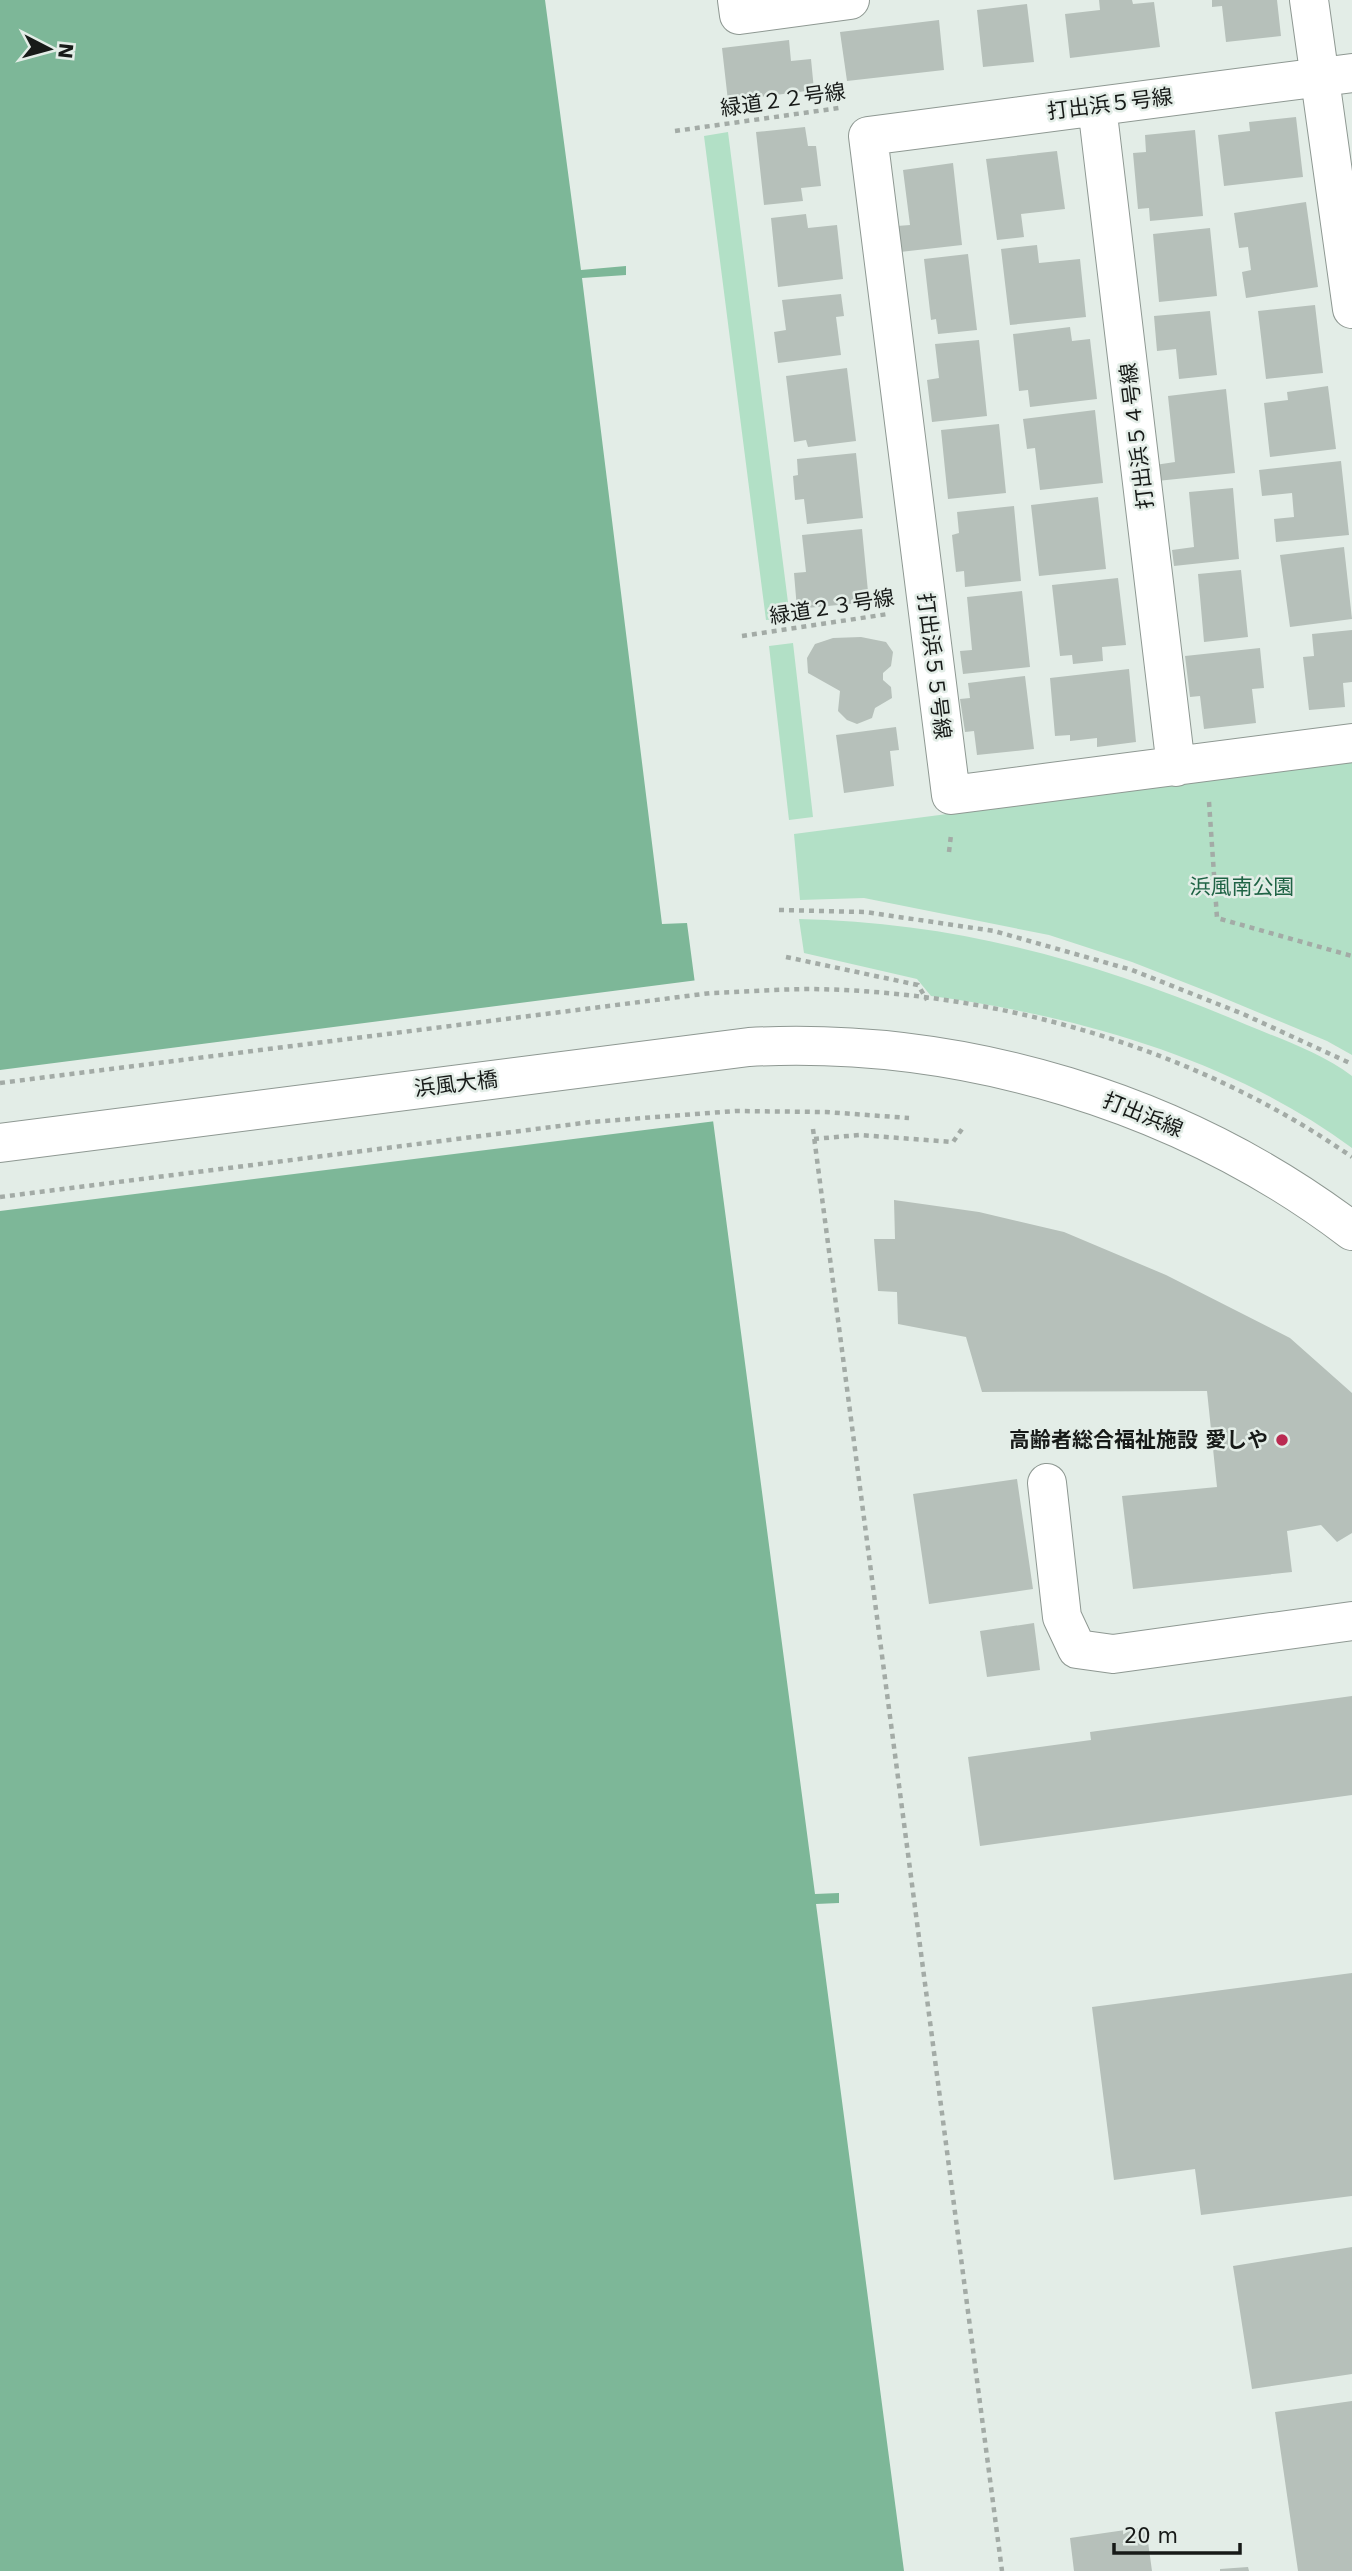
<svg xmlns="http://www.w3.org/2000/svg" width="1352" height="2571" viewBox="0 0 1352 2571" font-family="'DejaVu Sans','Noto Sans JP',sans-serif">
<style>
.green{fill:#b2e0c6}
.water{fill:#7db798}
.pier{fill:#e3ede7}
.building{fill:#b6c0ba}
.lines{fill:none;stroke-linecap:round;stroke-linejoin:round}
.minor-casing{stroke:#8e9892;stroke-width:40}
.path{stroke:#a3aba6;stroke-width:4.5;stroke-dasharray:5 5;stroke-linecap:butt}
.minor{stroke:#fff;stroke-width:38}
.poi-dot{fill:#ba2a51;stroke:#e3ede7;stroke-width:2.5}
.labels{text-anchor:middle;stroke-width:5;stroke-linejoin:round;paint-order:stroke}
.street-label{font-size:21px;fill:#171a18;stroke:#e3ede7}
.park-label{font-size:21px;fill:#1f6345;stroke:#e3ede7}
.poi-label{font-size:21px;font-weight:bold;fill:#171a18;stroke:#e3ede7;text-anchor:end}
</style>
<rect width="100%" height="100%" fill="#e3ede7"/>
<path class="green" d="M 728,132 L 790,618 L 766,620 L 704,136 Z
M 793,643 L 813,817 L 789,820 L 769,646 Z
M 1352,761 L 1352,1055 L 1327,1041 L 1214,994 L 1132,962 L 1049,935 L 864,898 L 800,900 L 794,834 Z
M 799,919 C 957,922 1103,963 1247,1025 C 1283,1040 1321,1053 1352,1076 L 1352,1148 C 1231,1059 1079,1016 931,996 L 917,979 L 804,953 Z"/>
<path class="water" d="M 0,0 L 545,0 L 581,270 L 626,266 L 626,275 L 582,278 L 662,924 L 687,923 L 815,1894 L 839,1893 L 839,1903 L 816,1904 L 904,2571 L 0,2571 Z"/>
<path class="pier" d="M 698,980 L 716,1121 L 0,1211 L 0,1070 Z"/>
<path class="building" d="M 1099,0 L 1132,0 L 1133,4 L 1154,2 L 1160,47 L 1070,58 L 1065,14 L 1100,10 Z
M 1212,0 L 1277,0 L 1281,36 L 1226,42 L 1222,6 L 1212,7 Z
M 1027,4 L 1034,62 L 983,67 L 977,10 Z
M 939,20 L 944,70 L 847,81 L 840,32 Z
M 789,40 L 791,61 L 811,59 L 814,90 L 728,101 L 722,48 Z
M 1296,117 L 1303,177 L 1224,186 L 1218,135 L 1250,131 L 1249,122 Z
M 805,127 L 808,146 L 816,146 L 821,186 L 801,188 L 803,201 L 764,205 L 756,132 Z
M 1195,130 L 1203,216 L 1150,221 L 1149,208 L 1138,209 L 1133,153 L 1146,152 L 1145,135 Z
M 1057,151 L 1065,209 L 1021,214 L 1024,237 L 997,240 L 986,159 Z
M 953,163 L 962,245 L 900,252 L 897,226 L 910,225 L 903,170 Z
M 1306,202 L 1318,287 L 1246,298 L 1242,272 L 1251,270 L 1248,247 L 1239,248 L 1234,213 Z
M 806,214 L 808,228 L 837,225 L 843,279 L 778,287 L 771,218 Z
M 1210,228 L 1217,296 L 1159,302 L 1153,234 Z
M 1037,245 L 1039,263 L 1080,259 L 1086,317 L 1010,325 L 1001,249 Z
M 968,254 L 977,330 L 938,334 L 936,319 L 931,320 L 924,259 Z
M 841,294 L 844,316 L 836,317 L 841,355 L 778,363 L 774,332 L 786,330 L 782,300 Z
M 1315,305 L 1323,373 L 1266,379 L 1258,311 Z
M 1210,311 L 1217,375 L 1179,379 L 1176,349 L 1157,351 L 1154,316 Z
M 1070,327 L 1072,341 L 1090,339 L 1097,399 L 1030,407 L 1028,390 L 1019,391 L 1013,334 Z
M 979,340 L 987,416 L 932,422 L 927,380 L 939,378 L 935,344 Z
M 847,368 L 856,441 L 808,447 L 806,440 L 794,442 L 786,376 Z
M 1328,386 L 1336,449 L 1270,457 L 1264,403 L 1288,400 L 1287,392 Z
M 1226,389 L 1235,473 L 1157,481 L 1155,465 L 1175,462 L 1168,396 Z
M 1095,410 L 1103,483 L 1040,490 L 1035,448 L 1027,449 L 1023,419 Z
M 999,424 L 1006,493 L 948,499 L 941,430 Z
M 856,453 L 863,518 L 807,524 L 804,499 L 795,500 L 793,476 L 798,475 L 797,459 Z
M 1341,461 L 1349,535 L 1276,542 L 1274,519 L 1294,517 L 1292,493 L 1262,496 L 1259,470 Z
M 1233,488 L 1239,559 L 1174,566 L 1172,550 L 1194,547 L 1189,492 Z
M 1098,497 L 1106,569 L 1039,576 L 1031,505 Z
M 1014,506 L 1021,581 L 965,587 L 964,571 L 956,572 L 952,535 L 959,533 L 957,512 Z
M 862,529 L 869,602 L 797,609 L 794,573 L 806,572 L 802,535 Z
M 1344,547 L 1352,619 L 1290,627 L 1280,555 Z
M 1241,570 L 1248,637 L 1204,642 L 1198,574 Z
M 1118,578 L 1126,645 L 1102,647 L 1103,661 L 1073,664 L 1072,655 L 1060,656 L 1052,585 Z
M 1022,591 L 1030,667 L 963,674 L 960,651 L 972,650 L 967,597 Z
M 1352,630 L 1352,682 L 1343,683 L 1345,707 L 1309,710 L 1303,657 L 1314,656 L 1312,634 Z
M 861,637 L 886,642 L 893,652 L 891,666 L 883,673 L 883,680 L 891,687 L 892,698 L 875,708 L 872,718 L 857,724 L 847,720 L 838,711 L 840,691 L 808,673 L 807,658 L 815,644 L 833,638 Z
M 1260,648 L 1264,688 L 1252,689 L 1256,723 L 1204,729 L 1200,696 L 1190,697 L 1185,656 Z
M 1129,669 L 1136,742 L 1097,747 L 1097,738 L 1070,741 L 1070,735 L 1055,736 L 1050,678 Z
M 1025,676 L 1034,749 L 977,755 L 974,731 L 965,732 L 960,699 L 970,698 L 968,683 Z
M 896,727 L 899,750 L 890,751 L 894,786 L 844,793 L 836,735 Z
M 894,1200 L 979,1212 L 1064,1232 L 1166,1275 L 1290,1338 L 1352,1393 L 1352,1533 L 1337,1542 L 1321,1525 L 1287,1531 L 1292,1572 L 1133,1589 L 1122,1496 L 1217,1487 L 1207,1391 L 982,1392 L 966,1337 L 898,1324 L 897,1292 L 878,1291 L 874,1239 L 895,1239 Z
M 1017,1479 L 1033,1589 L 929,1604 L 913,1494 Z
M 1034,1623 L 1040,1670 L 987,1677 L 980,1631 Z
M 1352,1696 L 1352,1795 L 980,1846 L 968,1757 L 1091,1740 L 1090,1732 Z
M 1352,1973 L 1352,2196 L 1201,2215 L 1195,2169 L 1114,2180 L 1092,2007 Z
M 1352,2247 L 1352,2374 L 1252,2389 L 1233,2266 Z
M 1352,2401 L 1352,2571 L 1298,2571 L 1275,2412 Z
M 1146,2527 L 1152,2571 L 1074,2571 L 1070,2538 Z
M 1248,2567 L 1249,2571 L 1220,2571 L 1220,2569 Z"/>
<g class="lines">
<defs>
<path id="minor" d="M 737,0 L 739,15 L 850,0
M 1309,0 L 1352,309
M 1352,73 L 868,136 L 951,795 L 1352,743
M 1097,106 L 1176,767
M 0,1143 L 749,1047 C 962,1036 1182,1102 1352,1231
M 1047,1483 L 1062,1617 L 1077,1649 L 1113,1654 L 1352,1621"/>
</defs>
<use href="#minor" class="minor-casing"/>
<path class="path" d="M 675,131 L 839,108
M 742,636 L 888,614
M 1209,802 L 1217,918 L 1352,956
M 949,852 L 951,835
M 779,910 L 865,912 L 994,931 L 1132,970 L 1243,1014 L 1352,1064
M 786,957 L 918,985 L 927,1000
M 0,1083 L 711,993 C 744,992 778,989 812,989 C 1001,992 1197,1049 1352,1157
M 813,1129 L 1002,2571
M 814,1139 L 859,1135 L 953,1142 L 962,1129
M 0,1197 L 591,1122 L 735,1111 L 826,1112 L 909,1118"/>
<use href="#minor" class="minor"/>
</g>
<circle class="poi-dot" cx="1282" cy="1440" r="7"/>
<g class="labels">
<g class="street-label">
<text transform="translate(783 100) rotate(-8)" y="7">緑道２２号線</text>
<text transform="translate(1110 104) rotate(-7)" y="7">打出浜５号線</text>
<text transform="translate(1137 436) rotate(-97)" y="7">打出浜５４号線</text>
<text transform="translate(832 607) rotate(-9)" y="7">緑道２３号線</text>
<text transform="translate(934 666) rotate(83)" y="7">打出浜５５号線</text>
<text transform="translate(456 1084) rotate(-7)" y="7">浜風大橋</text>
<text transform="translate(1143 1115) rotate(22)" y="7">打出浜線</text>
</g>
<g class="park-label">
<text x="1242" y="894">浜風南公園</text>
</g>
<g class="poi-label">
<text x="1268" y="1447">高齢者総合福祉施設 愛しや</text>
</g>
</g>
<g transform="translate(49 49) rotate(96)" stroke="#e3ede7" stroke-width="5" paint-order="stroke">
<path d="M0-5L12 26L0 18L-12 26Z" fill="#171a18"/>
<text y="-10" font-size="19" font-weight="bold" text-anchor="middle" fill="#171a18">N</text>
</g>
<path d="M1114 2543v10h126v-10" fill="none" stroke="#171a18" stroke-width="3.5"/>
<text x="1124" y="2543" font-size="21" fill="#171a18" stroke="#e3ede7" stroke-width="5" paint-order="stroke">20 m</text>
</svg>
